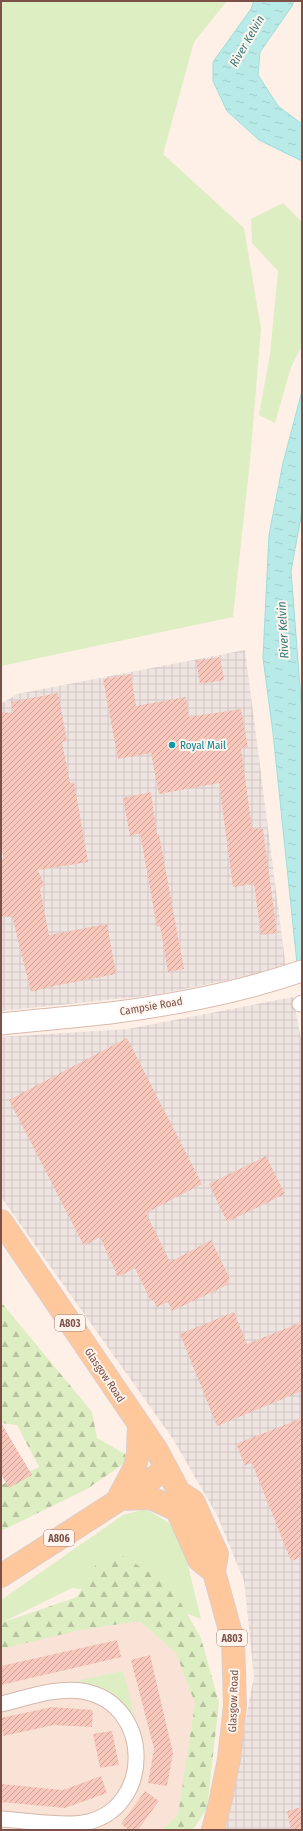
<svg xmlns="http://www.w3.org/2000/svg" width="303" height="1831" viewBox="0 0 303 1831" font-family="'Fira Sans Condensed',sans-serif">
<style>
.residential{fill:#f9e3d6}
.industrial{fill:url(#industrial-grid)}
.green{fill:#dceec2}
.forest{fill:url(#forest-firs)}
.water{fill:url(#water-ripples);stroke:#9ddedb}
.building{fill:url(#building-hatch)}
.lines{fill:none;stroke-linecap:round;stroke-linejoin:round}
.street-casing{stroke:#d4b7ad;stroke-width:17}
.secondary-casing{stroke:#dab8ac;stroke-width:23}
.primary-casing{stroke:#dacecb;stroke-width:24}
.street{stroke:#fff;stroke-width:15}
.secondary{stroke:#fff;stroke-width:21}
.primary{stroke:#ffc79c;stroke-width:22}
.culture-dot{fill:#0f9aa8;stroke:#fff5ee;stroke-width:1.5}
.labels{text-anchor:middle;stroke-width:4;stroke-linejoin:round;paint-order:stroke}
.shield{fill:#fff5ee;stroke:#a38279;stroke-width:1}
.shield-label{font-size:10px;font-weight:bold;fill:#7b5047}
.culture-label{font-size:11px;fill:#0d838f;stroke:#fff5ee;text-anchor:start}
.street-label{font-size:11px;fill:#7b5047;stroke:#fff5ee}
.water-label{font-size:12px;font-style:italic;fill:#367a79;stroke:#fff5ee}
</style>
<defs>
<pattern id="industrial-grid" width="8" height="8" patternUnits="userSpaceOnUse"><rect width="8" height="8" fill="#eee4e0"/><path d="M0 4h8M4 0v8" fill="none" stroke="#d0c5c2"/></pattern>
<pattern id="forest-firs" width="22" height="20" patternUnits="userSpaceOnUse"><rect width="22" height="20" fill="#dceec2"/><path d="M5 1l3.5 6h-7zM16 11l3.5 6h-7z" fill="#b7c39f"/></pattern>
<pattern id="water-ripples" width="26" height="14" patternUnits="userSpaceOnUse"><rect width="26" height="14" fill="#b8ebe8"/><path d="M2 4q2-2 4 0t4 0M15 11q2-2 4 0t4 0" fill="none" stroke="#a2cbc8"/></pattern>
<pattern id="building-hatch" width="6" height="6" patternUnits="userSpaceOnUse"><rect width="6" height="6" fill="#f7c7bb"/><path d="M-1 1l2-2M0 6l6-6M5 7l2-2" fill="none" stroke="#cda49a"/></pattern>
</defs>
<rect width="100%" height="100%" fill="#fef0e6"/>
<path class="residential" d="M 153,1611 L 198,1669 L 183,1830 L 1,1830 L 1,1649 L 94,1620 Z"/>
<path class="industrial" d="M 245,650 L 286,968 L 155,995 L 1,1011 L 1,704 L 17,694 Z
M 293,997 L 302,1044 L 302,1830 L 225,1830 L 254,1676 L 244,1581 L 217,1515 L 173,1439 L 1,1197 L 1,1037 L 128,1029 Z"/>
<path class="green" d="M 1,1 L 227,1 L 194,42 L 163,154 L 244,228 L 261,329 L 250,461 L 233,617 L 1,666 Z
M 283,203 L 302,222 L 302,346 L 291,367 L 275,423 L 259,415 L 270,354 L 278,271 L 252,243 L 251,219 Z
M 146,1509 L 169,1523 L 184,1549 L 201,1619 L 144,1597 L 72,1588 L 1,1623 L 1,1600 L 123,1515 Z
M 123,1671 L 135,1718 L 132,1718 L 77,1684 L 77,1681 Z"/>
<path class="forest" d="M 1,1302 L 92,1412 L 97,1438 L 132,1458 L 87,1489 L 1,1531 L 1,1485 L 39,1467 L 17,1425 L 1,1423 Z
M 118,1553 L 171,1586 L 201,1638 L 219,1703 L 207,1808 L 193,1830 L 162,1830 L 178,1815 L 195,1703 L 176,1653 L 140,1621 L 80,1630 L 1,1649 L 1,1623 L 77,1597 L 98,1561 Z"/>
<path class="water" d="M 254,1 L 294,1 L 292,6 L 260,52 L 258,75 L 278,106 L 302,124 L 302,161 L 259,140 L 227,111 L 213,81 L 213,62 L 251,9 Z
M 302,391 L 302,511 L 291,571 L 302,713 L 302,984 L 298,973 L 273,733 L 263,658 L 269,535 L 283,463 Z"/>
<path class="building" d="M 220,657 L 224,680 L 200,684 L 196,661 Z
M 131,674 L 136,706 L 186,697 L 189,717 L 241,709 L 248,747 L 241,748 L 252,828 L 263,829 L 277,933 L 261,935 L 254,884 L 233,887 L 219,783 L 159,794 L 151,753 L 118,759 L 103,679 Z
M 58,693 L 67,741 L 62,742 L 70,783 L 74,782 L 88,862 L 38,870 L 44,885 L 40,889 L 49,935 L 107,924 L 116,974 L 54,986 L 31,992 L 12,916 L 1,917 L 1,861 L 4,860 L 1,839 L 1,712 L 13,713 L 11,702 Z
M 151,792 L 157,835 L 159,834 L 184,969 L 168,972 L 160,926 L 157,927 L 140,833 L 130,836 L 123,798 Z
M 127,1038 L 202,1184 L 146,1213 L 170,1262 L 211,1240 L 230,1279 L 227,1285 L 172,1311 L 168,1302 L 157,1307 L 153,1300 L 150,1299 L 135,1268 L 118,1277 L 100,1237 L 84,1246 L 9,1100 Z
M 266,1156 L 285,1194 L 227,1222 L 209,1184 Z
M 234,1312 L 247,1344 L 302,1322 L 302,1391 L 217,1426 L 180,1334 Z
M 302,1418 L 302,1557 L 291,1561 L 252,1463 L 245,1465 L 236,1444 Z
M 1,1423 L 32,1475 L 9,1488 L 1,1474 Z
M 117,1640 L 121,1657 L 1,1685 L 1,1666 Z
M 150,1655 L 173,1753 L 167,1786 L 148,1783 L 154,1749 L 131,1660 Z
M 52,1707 L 93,1710 L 92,1727 L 54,1725 L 3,1736 L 1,1718 Z
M 112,1731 L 119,1765 L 100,1768 L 93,1734 Z
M 101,1776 L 107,1793 L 65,1808 L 1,1802 L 1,1784 L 63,1790 Z
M 145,1791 L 159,1801 L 138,1830 L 129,1830 L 121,1824 Z
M 302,1807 L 302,1830 L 291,1830 L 287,1811 Z"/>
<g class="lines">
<defs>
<path id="street" d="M 300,1004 L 302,1003
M 1,1704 C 27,1698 55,1687 82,1691 C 154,1703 154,1811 83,1823 C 62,1827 23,1820 1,1819"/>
<path id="secondary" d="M 1,1024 C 37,1020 73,1017 110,1013 C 173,1005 241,992 302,971"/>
<path id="primary" d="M 1,1221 L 156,1449 L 179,1492 L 193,1501 L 217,1554 L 214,1572 L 233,1641 L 235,1705 L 229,1759 L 220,1803 L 213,1830
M 179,1492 L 177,1510 L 199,1560 L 214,1572
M 118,1499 L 135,1467 L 138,1452 L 139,1425
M 121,1499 L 151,1498 L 177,1510
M 1,1576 L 167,1469"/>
</defs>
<use href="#street" class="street-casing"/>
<use href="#secondary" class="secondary-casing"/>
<use href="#primary" class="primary-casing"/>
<use href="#street" class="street"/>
<use href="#secondary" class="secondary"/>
<use href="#primary" class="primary"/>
</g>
<circle class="culture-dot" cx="172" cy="745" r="4"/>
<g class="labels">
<g class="shield">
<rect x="55" y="1315" width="30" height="16" rx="3"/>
<rect x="44" y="1530" width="30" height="16" rx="3"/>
<rect x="217" y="1630" width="30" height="16" rx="3"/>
</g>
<g class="shield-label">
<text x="70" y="1327">A803</text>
<text x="59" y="1542">A806</text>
<text x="232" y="1642">A803</text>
</g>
<g class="culture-label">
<text x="180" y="749">Royal Mail</text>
</g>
<g class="street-label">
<text transform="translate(151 1006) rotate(-10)" y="4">Campsie Road</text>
<text transform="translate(105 1375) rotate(56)" y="4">Glasgow Road</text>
<text transform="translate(233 1701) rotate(-88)" y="4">Glasgow Road</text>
</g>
<g class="water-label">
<text transform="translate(247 41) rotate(-60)" y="4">River Kelvin</text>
<text transform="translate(283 630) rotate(-93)" y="4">River Kelvin</text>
</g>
</g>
<rect width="303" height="1831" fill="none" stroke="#7b5047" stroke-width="4"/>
</svg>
